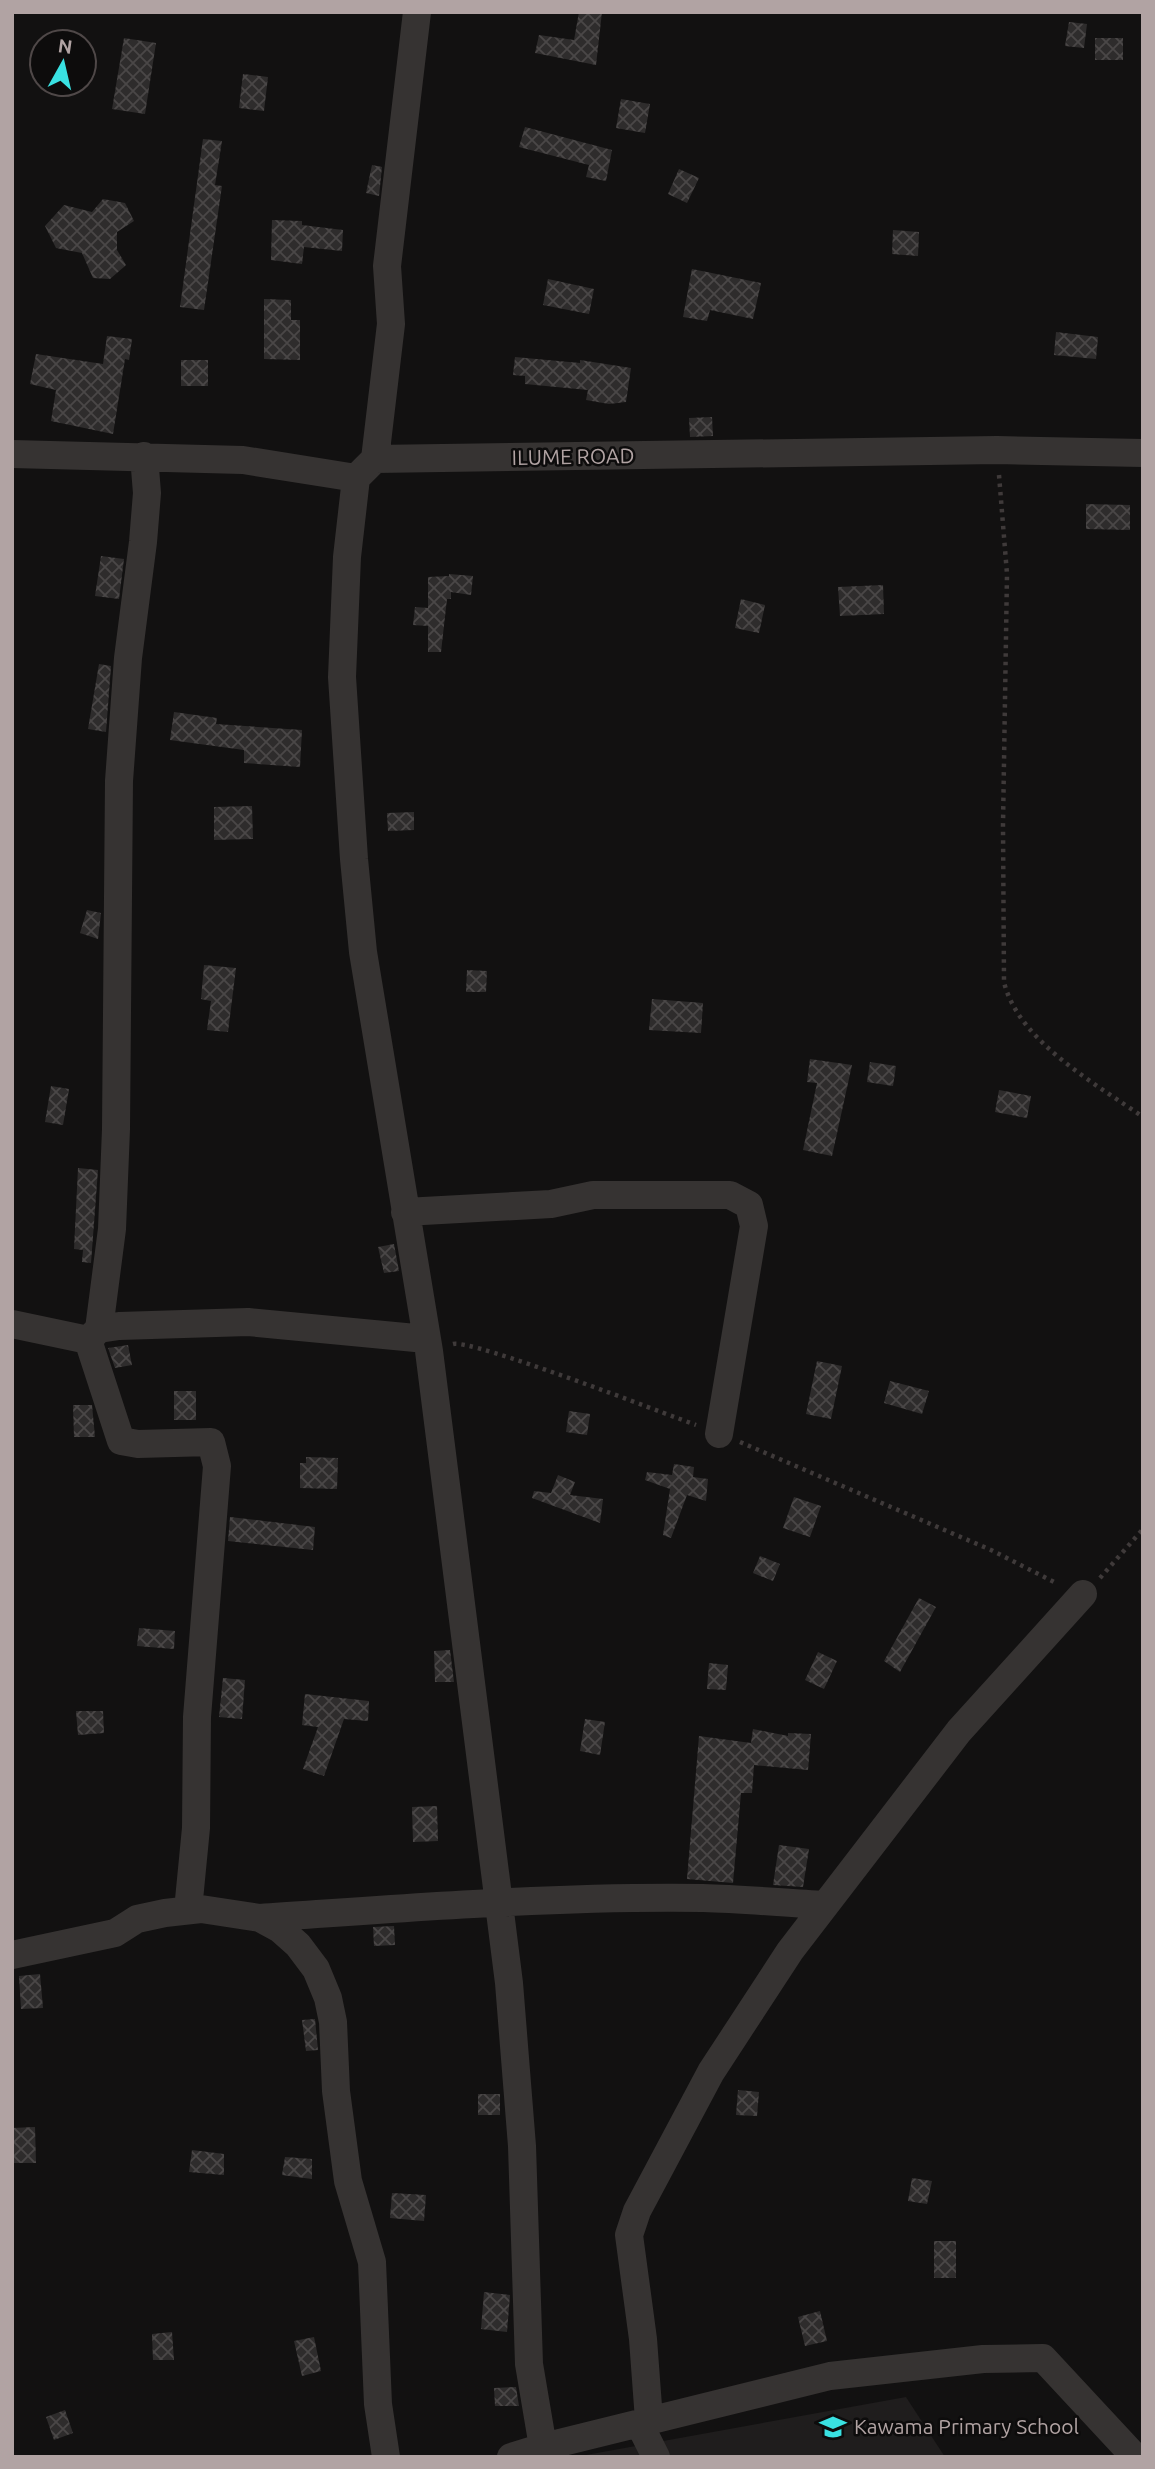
<svg xmlns="http://www.w3.org/2000/svg" width="1155" height="2469" viewBox="0 0 1155 2469" font-family="Ubuntu,sans-serif">
<style>
.built{fill:#1f1d1d}
.building{fill:url(#building-cross-hatch)}
.lines{fill:none;stroke-linecap:round;stroke-linejoin:round}
.path{stroke:#3f3a3a;stroke-width:4.5;stroke-dasharray:3.5 5;stroke-linecap:butt}
.minor{stroke:#363332;stroke-width:28}
.labels{text-anchor:middle;stroke-width:5;stroke-linejoin:round;paint-order:stroke}
.street-label{font-size:21px;fill:#b1a3a3;stroke:#0d0c0c}
.poi-label{font-size:21px;fill:#b1a3a3;stroke:#0d0c0c;text-anchor:start}
</style>
<defs>
<pattern id="building-cross-hatch" width="8" height="8" patternUnits="userSpaceOnUse" patternTransform="scale(1.75)"><rect width="8" height="8" fill="#2e2c2c"/><path d="M0 0l8 8M0 8l8-8" fill="none" stroke="#4a4747"/></pattern>
</defs>
<rect width="100%" height="100%" fill="#121111"/>
<path class="built" d="M 906,2397 L 945,2457 L 575,2457 Z"/>
<path class="building" d="M 579,12 L 602,12 L 596,65 L 535,53 L 539,35 L 574,40 Z
M 1069,22 L 1087,24 L 1084,48 L 1065,46 Z
M 124,38 L 156,43 L 145,114 L 112,109 Z
M 1095,38 L 1123,38 L 1123,60 L 1095,60 Z
M 243,74 L 268,77 L 264,111 L 239,108 Z
M 621,99 L 650,104 L 645,133 L 616,128 Z
M 525,127 L 612,150 L 606,181 L 586,177 L 589,165 L 519,147 Z
M 203,139 L 222,141 L 215,185 L 222,186 L 204,310 L 180,307 Z
M 372,165 L 382,167 L 379,196 L 366,193 Z
M 679,169 L 699,178 L 687,203 L 668,194 Z
M 103,199 L 125,203 L 134,221 L 117,232 L 117,250 L 126,265 L 110,279 L 93,278 L 82,253 L 56,248 L 45,226 L 64,205 L 92,212 Z
M 272,220 L 302,221 L 302,225 L 343,230 L 342,251 L 304,247 L 302,264 L 271,260 Z
M 893,230 L 919,232 L 918,256 L 892,254 Z
M 692,269 L 761,283 L 753,319 L 710,310 L 707,321 L 683,317 Z
M 548,279 L 594,289 L 589,314 L 543,305 Z
M 264,299 L 291,300 L 291,320 L 300,320 L 300,360 L 264,359 Z
M 1056,332 L 1098,337 L 1096,359 L 1054,355 Z
M 107,336 L 132,339 L 129,360 L 125,359 L 113,434 L 51,421 L 56,390 L 30,384 L 36,354 L 103,364 Z
M 515,357 L 580,363 L 580,360 L 631,368 L 626,402 L 609,404 L 586,400 L 588,390 L 525,384 L 525,376 L 513,375 Z
M 181,360 L 208,360 L 208,386 L 181,386 Z
M 712,417 L 713,436 L 690,437 L 689,418 Z
M 1086,504 L 1130,505 L 1130,530 L 1086,529 Z
M 101,556 L 124,559 L 119,599 L 95,596 Z
M 449,574 L 473,576 L 471,595 L 451,592 L 451,599 L 447,599 L 441,652 L 428,652 L 428,626 L 413,625 L 415,607 L 428,608 L 428,577 L 449,576 Z
M 883,585 L 884,614 L 840,616 L 838,587 Z
M 741,599 L 765,605 L 759,633 L 735,628 Z
M 99,664 L 111,666 L 106,732 L 88,729 Z
M 174,712 L 217,718 L 216,724 L 302,730 L 300,767 L 244,763 L 244,750 L 170,740 Z
M 252,806 L 253,839 L 214,840 L 214,807 Z
M 414,812 L 414,830 L 388,831 L 387,813 Z
M 87,910 L 101,913 L 98,939 L 80,933 Z
M 204,965 L 236,968 L 228,1032 L 207,1030 L 211,1001 L 201,999 Z
M 467,970 L 487,971 L 486,992 L 466,992 Z
M 652,999 L 703,1003 L 701,1033 L 649,1030 Z
M 810,1059 L 852,1065 L 832,1156 L 803,1150 L 817,1083 L 807,1082 Z
M 870,1062 L 896,1066 L 893,1086 L 867,1082 Z
M 51,1086 L 69,1089 L 63,1125 L 45,1122 Z
M 999,1090 L 1031,1096 L 1027,1118 L 995,1112 Z
M 78,1168 L 98,1170 L 91,1263 L 82,1262 L 83,1250 L 74,1249 Z
M 394,1244 L 399,1271 L 384,1273 L 378,1247 Z
M 128,1345 L 132,1365 L 115,1368 L 108,1348 Z
M 817,1361 L 842,1366 L 831,1419 L 806,1414 Z
M 890,1381 L 929,1391 L 922,1414 L 884,1403 Z
M 174,1391 L 196,1391 L 196,1420 L 174,1420 Z
M 73,1405 L 92,1405 L 95,1437 L 74,1437 Z
M 569,1411 L 590,1414 L 587,1435 L 566,1432 Z
M 306,1457 L 338,1458 L 337,1489 L 300,1488 L 300,1463 L 306,1463 Z
M 674,1464 L 694,1467 L 693,1477 L 708,1479 L 706,1501 L 687,1495 L 671,1538 L 663,1535 L 670,1489 L 645,1480 L 647,1472 L 672,1475 Z
M 558,1475 L 575,1482 L 570,1495 L 603,1499 L 600,1523 L 532,1498 L 534,1491 L 551,1493 Z
M 794,1497 L 821,1506 L 810,1537 L 783,1528 Z
M 230,1517 L 315,1527 L 313,1550 L 228,1541 Z
M 760,1556 L 780,1564 L 773,1581 L 753,1573 Z
M 919,1598 L 936,1607 L 900,1672 L 884,1661 Z
M 139,1628 L 175,1631 L 174,1649 L 137,1646 Z
M 450,1650 L 454,1682 L 435,1682 L 434,1651 Z
M 818,1652 L 837,1661 L 824,1689 L 805,1680 Z
M 709,1663 L 728,1665 L 726,1690 L 707,1689 Z
M 223,1678 L 245,1680 L 242,1719 L 219,1717 Z
M 305,1694 L 369,1701 L 368,1721 L 344,1719 L 324,1776 L 303,1769 L 318,1727 L 302,1725 Z
M 76,1711 L 103,1711 L 104,1733 L 78,1735 Z
M 585,1719 L 605,1722 L 600,1755 L 580,1751 Z
M 753,1729 L 788,1736 L 788,1733 L 811,1734 L 808,1770 L 754,1765 L 752,1793 L 741,1793 L 733,1883 L 687,1879 L 699,1736 L 751,1743 Z
M 437,1806 L 438,1841 L 413,1842 L 412,1807 Z
M 779,1845 L 809,1849 L 803,1887 L 773,1885 Z
M 394,1926 L 395,1945 L 374,1946 L 373,1927 Z
M 40,1974 L 43,2008 L 21,2009 L 19,1976 Z
M 315,2019 L 318,2050 L 306,2051 L 302,2020 Z
M 738,2090 L 759,2092 L 757,2116 L 736,2115 Z
M 478,2094 L 500,2094 L 500,2115 L 478,2115 Z
M 35,2127 L 36,2163 L 12,2163 L 12,2128 Z
M 192,2150 L 224,2154 L 224,2175 L 189,2172 Z
M 285,2157 L 312,2159 L 312,2179 L 282,2175 Z
M 912,2178 L 932,2181 L 927,2204 L 908,2201 Z
M 392,2193 L 426,2195 L 424,2221 L 390,2218 Z
M 934,2241 L 956,2241 L 956,2278 L 934,2278 Z
M 484,2292 L 510,2295 L 507,2332 L 481,2329 Z
M 820,2311 L 827,2341 L 805,2346 L 798,2317 Z
M 172,2332 L 174,2360 L 153,2360 L 152,2334 Z
M 314,2337 L 321,2371 L 302,2376 L 294,2341 Z
M 516,2387 L 519,2406 L 495,2406 L 494,2388 Z
M 65,2410 L 73,2433 L 54,2440 L 46,2417 Z"/>
<g class="lines">
<path class="path" d="M 999,475 L 1007,574 L 1003,825 L 1004,982 C 1018,1041 1096,1084 1143,1117
M 453,1344 C 472,1339 663,1413 696,1425
M 740,1442 L 991,1550 L 1058,1584
M 1100,1578 L 1143,1529"/>
<path class="minor" d="M 12,454 L 243,460 L 356,478 L 375,459 L 997,450 L 1143,453
M 375,459 L 391,324 L 387,266 L 417,12
M 356,478 L 347,557 L 342,677 L 354,859 L 363,952 L 429,1351 L 509,1983 L 522,2146 L 529,2364 L 543,2447 L 511,2457
M 405,1212 L 551,1204 L 593,1195 L 730,1195 L 749,1205 L 754,1226 L 719,1434
M 12,1324 L 88,1340 L 99,1329 L 119,1326 L 248,1322 L 426,1339
M 99,1329 L 112,1229 L 116,1129 L 119,781 L 128,658 L 143,542 L 147,493 L 144,456
M 88,1340 L 121,1441 L 138,1444 L 211,1442 L 217,1466 L 197,1717 L 196,1828 L 188,1910
M 12,1955 L 115,1933 L 137,1919 L 165,1913 L 201,1909 L 260,1918
M 649,2420 L 643,2339 L 629,2235 L 637,2211 L 711,2072 L 790,1951 L 959,1731 L 1083,1594
M 639,2423 L 656,2457
M 543,2447 L 830,2376 L 983,2359 L 1043,2358 L 1135,2457
M 386,2457 L 378,2404 L 372,2262 L 348,2181 L 336,2091 L 333,2022 L 328,1998 L 316,1969 L 298,1945 L 280,1929 L 260,1918 C 408,1908 555,1896 703,1898 C 744,1899 785,1903 825,1905"/>
</g>
<defs>
<symbol id="school-bare" viewBox="-9 -9 18 18"><path d="M0-5L7-2L0 1L-7-2ZM-4 1L0 2.5L4 1V4Q0 6-4 4Z" fill="#39e1e2" stroke="#0d0c0c" stroke-width="2.5" paint-order="stroke"/></symbol>
</defs>
<g fill-rule="evenodd">
<use href="#school-bare" x="814" y="2408" width="38" height="38"/>
</g>
<g class="labels">
<g class="street-label">
<text transform="translate(573 457) rotate(-1)" y="7">ILUME ROAD</text>
</g>
<g class="poi-label">
<text x="854" y="2434">Kawama Primary School</text>
</g>
</g>
<rect width="1155" height="2469" fill="none" stroke="#b1a3a3" stroke-width="28"/>
<g transform="translate(63 63) rotate(8)"><circle r="33" fill="#0d0c0c" stroke="#4f4848" stroke-width="2"/>
<path d="M0-5L12 26L0 18L-12 26Z" fill="#39e1e2"/>
<text y="-10" font-size="19" font-weight="bold" text-anchor="middle" fill="#b1a3a3">N</text>
</g>
</svg>
